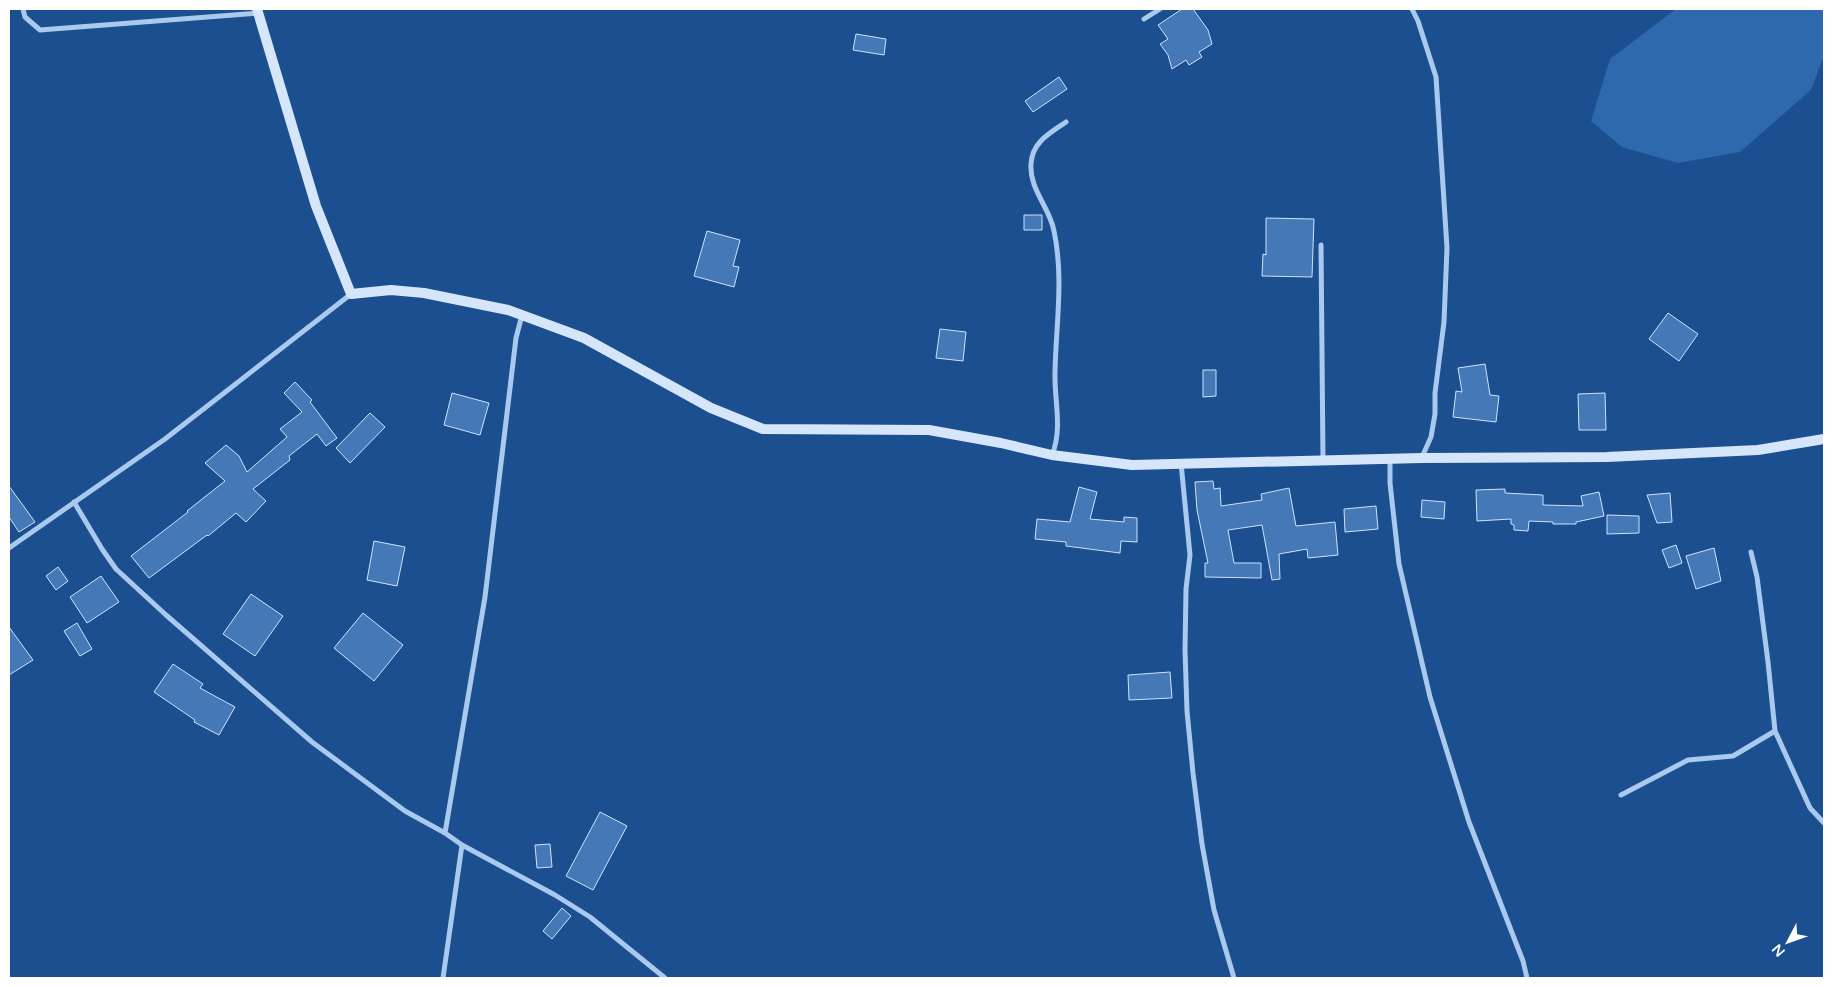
<svg xmlns="http://www.w3.org/2000/svg" width="1833" height="987" viewBox="0 0 1833 987" font-family="'Varela Round',sans-serif">
<style>
.green{fill:#2e69ad}
.building{fill:#4478b7;stroke:#cfe3fa}
.lines{fill:none;stroke-linecap:round;stroke-linejoin:round}
.street{stroke:#a9c9ee;stroke-width:5}
.secondary{stroke:#d6e6fa;stroke-width:10}
</style>
<rect width="100%" height="100%" fill="#1b4f8f"/>
<path class="green" d="M 1676,9 L 1824,9 L 1824,56 L 1811,90 L 1740,152 L 1678,163 L 1622,147 L 1591,121 L 1610,59 Z"/>
<path class="building" d="M 1182,9 L 1193,9 L 1208,30 L 1212,44 L 1199,52 L 1202,57 L 1189,65 L 1186,60 L 1172,69 L 1168,55 L 1160,44 L 1168,39 L 1158,25 Z
M 856,34 L 886,39 L 884,55 L 853,50 Z
M 1059,77 L 1067,89 L 1033,112 L 1025,101 Z
M 1024,215 L 1042,215 L 1042,230 L 1024,230 Z
M 1266,218 L 1314,219 L 1312,277 L 1262,276 L 1263,254 L 1266,255 Z
M 707,231 L 740,240 L 733,266 L 739,267 L 734,287 L 694,276 Z
M 1668,313 L 1698,334 L 1679,361 L 1649,339 Z
M 940,329 L 966,332 L 963,361 L 936,358 Z
M 1485,364 L 1490,395 L 1499,396 L 1496,422 L 1453,417 L 1456,391 L 1462,392 L 1458,368 Z
M 1203,370 L 1216,370 L 1216,396 L 1203,397 Z
M 295,382 L 312,400 L 310,402 L 337,438 L 326,446 L 317,434 L 289,456 L 290,460 L 253,489 L 266,501 L 246,522 L 236,513 L 208,536 L 207,535 L 149,578 L 131,556 L 188,512 L 187,511 L 225,481 L 205,463 L 226,445 L 239,456 L 247,472 L 287,437 L 280,429 L 302,412 L 284,393 Z
M 452,393 L 489,403 L 480,435 L 444,425 Z
M 1605,393 L 1606,430 L 1579,430 L 1578,394 Z
M 370,413 L 385,427 L 350,463 L 336,448 Z
M 1213,481 L 1214,489 L 1220,488 L 1221,506 L 1262,500 L 1261,494 L 1289,488 L 1296,526 L 1335,522 L 1338,555 L 1308,558 L 1307,549 L 1279,554 L 1280,579 L 1272,580 L 1262,525 L 1228,530 L 1234,563 L 1261,563 L 1261,578 L 1205,577 L 1205,563 L 1208,563 L 1197,510 L 1195,482 Z
M 9,486 L 35,522 L 19,532 L 9,517 Z
M 1079,487 L 1097,492 L 1090,519 L 1124,522 L 1124,517 L 1137,518 L 1137,542 L 1121,541 L 1120,553 L 1066,546 L 1066,542 L 1035,539 L 1037,519 L 1070,522 Z
M 1505,489 L 1505,493 L 1543,495 L 1543,505 L 1583,506 L 1581,496 L 1599,492 L 1604,516 L 1576,522 L 1576,524 L 1553,524 L 1553,522 L 1529,521 L 1528,531 L 1514,530 L 1514,525 L 1511,524 L 1511,519 L 1477,521 L 1476,490 Z
M 1670,493 L 1672,522 L 1657,523 L 1647,495 Z
M 1422,500 L 1445,502 L 1444,519 L 1421,517 Z
M 1376,506 L 1378,529 L 1345,532 L 1344,509 Z
M 1607,515 L 1639,516 L 1639,533 L 1607,534 Z
M 374,541 L 405,547 L 397,586 L 367,580 Z
M 1676,545 L 1682,563 L 1669,568 L 1662,550 Z
M 1714,548 L 1721,581 L 1696,589 L 1686,556 Z
M 58,567 L 68,581 L 56,590 L 46,576 Z
M 101,576 L 119,602 L 87,623 L 70,597 Z
M 251,594 L 283,616 L 255,656 L 223,634 Z
M 363,613 L 403,645 L 374,681 L 334,648 Z
M 77,623 L 92,649 L 80,656 L 64,631 Z
M 9,627 L 33,660 L 9,675 Z
M 173,664 L 203,684 L 200,688 L 235,707 L 219,735 L 194,722 L 195,720 L 154,692 Z
M 1170,672 L 1172,698 L 1129,700 L 1128,675 Z
M 600,812 L 627,826 L 593,890 L 566,876 Z
M 550,844 L 552,867 L 537,868 L 535,845 Z
M 562,908 L 571,916 L 552,939 L 543,931 Z"/>
<g class="lines">
<path class="street" d="M 23,9 L 25,17 L 40,30 L 258,13
M 1412,9 L 1418,21 L 1436,77 L 1447,248 L 1444,322 L 1435,393 L 1435,414 L 1431,437 L 1422,457
M 1144,19 L 1160,9
M 1321,245 L 1323,460
M 1052,455 C 1063,428 1054,400 1055,372 C 1056,324 1064,278 1054,231 C 1050,208 1029,189 1031,164 C 1032,142 1050,133 1066,122
M 1390,459 L 1390,483 L 1399,564 L 1430,697 L 1469,822 L 1523,961 L 1527,978
M 1181,463 L 1190,555 L 1186,589 L 1185,650 L 1187,711 L 1193,773 L 1202,844 L 1214,910 L 1234,978
M 74,502 L 102,549 L 116,569 L 166,615 L 312,742 L 405,811 L 445,833 L 462,845 L 555,895 L 590,917 L 665,978
M 9,548 L 165,439 L 351,294
M 1751,552 L 1757,577 L 1768,662 L 1775,731 L 1810,808 L 1824,823
M 1621,795 L 1688,760 L 1733,756 L 1775,731
M 445,833 L 485,597 L 516,338 L 522,315
M 443,978 L 462,845"/>
<path class="secondary" d="M 257,9 L 316,206 L 351,294 L 391,290 L 424,293 L 508,310 L 584,338 L 711,408 L 763,429 L 929,430 L 1001,443 L 1052,455 L 1132,465 L 1422,458 L 1607,457 L 1758,450 L 1824,439"/>
</g>
<rect width="1833" height="987" fill="none" stroke="#ffffff" stroke-width="20"/>
<g transform="translate(1788 942) rotate(229)" stroke="#1b4f8f" stroke-width="4" paint-order="stroke">
<path d="M0-4L9 19L0 12L-9 19Z" fill="#ffffff"/>
<text y="-8" font-size="14" font-weight="bold" text-anchor="middle" fill="#ffffff">N</text>
</g>
</svg>
